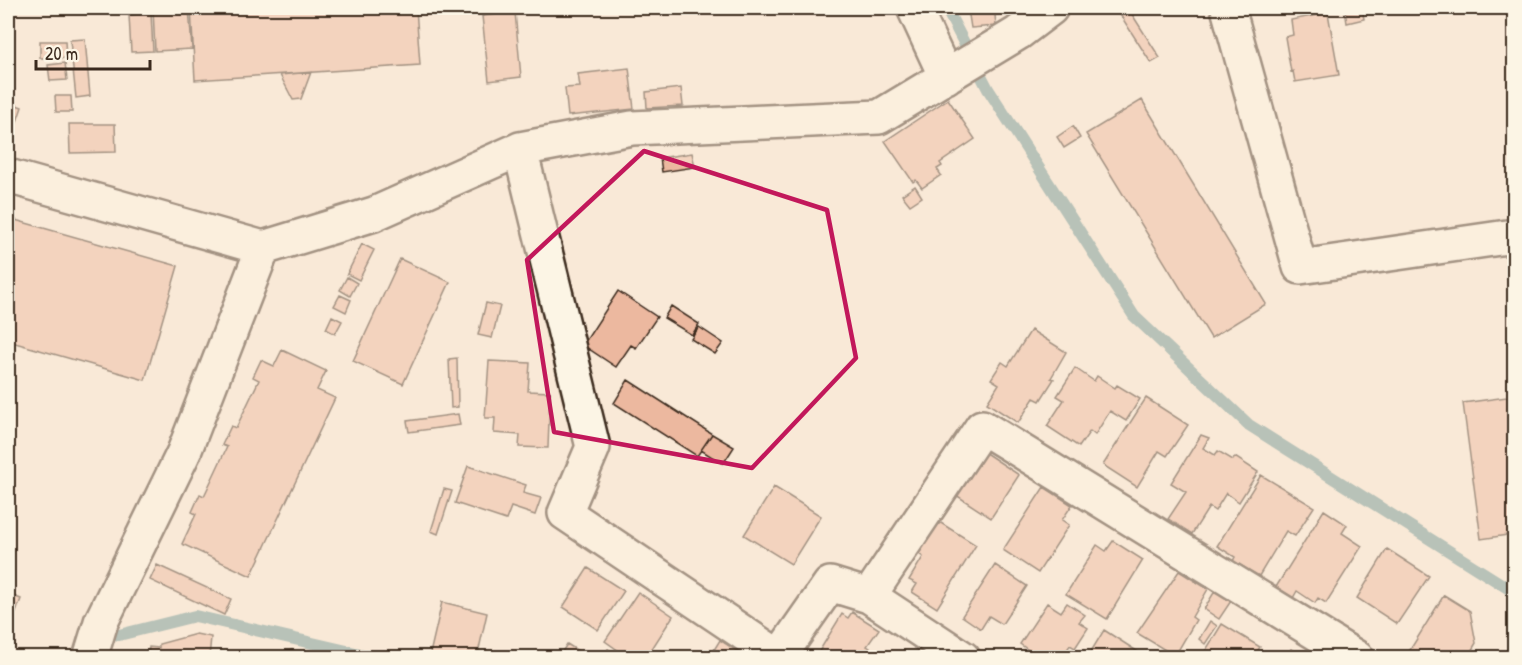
<svg xmlns="http://www.w3.org/2000/svg" width="1522" height="665" viewBox="0 0 1522 665" font-family="'Patrick Hand',sans-serif">
<style>
.lines{fill:none;stroke-linecap:round;stroke-linejoin:round}
.stream{stroke:#689292;stroke-width:12}
.building{fill:#ecb89f;stroke:#3b2a1e;stroke-width:1.5}
.minor-casing{stroke:#3b2a1e;stroke-width:38}
.minor{stroke:#fcf5e5;stroke-width:33}
.marked{fill:none;stroke:#c2185b;stroke-width:4.5;stroke-linejoin:round}
</style>
<rect width="100%" height="100%" fill="#f9e9d7"/>
<filter id="ink" filterUnits="userSpaceOnUse"><feTurbulence type="fractalNoise" baseFrequency=".0167" numOctaves="2"/><feDisplacementMap in="SourceGraphic" scale="12" xChannelSelector="R" yChannelSelector="G"/><feConvolveMatrix kernelMatrix="1 2 1 2 8 2 1 2 1" color-interpolation-filters="sRGB"/></filter>
<g filter="url(#ink)">
<g class="lines">
<path class="stream" d="M 946,8 L 988,89 L 1134,316 L 1249,425 L 1514,592
M 119,635 L 195,616 L 377,658"/>
</g>
<path class="building" d="M 189,8 L 192,49 L 155,51 L 153,9 Z
M 191,8 L 416,8 L 420,65 L 195,80 Z
M 961,8 L 1004,8 L 1004,14 L 995,15 L 996,26 L 971,28 L 968,9 L 961,10 Z
M 1128,8 L 1160,58 L 1151,63 L 1119,13 Z
M 1362,8 L 1364,19 L 1347,23 L 1345,10 Z
M 515,12 L 521,77 L 489,81 L 482,16 Z
M 151,13 L 153,51 L 131,52 L 129,15 Z
M 1328,13 L 1339,75 L 1295,82 L 1293,71 L 1291,72 L 1285,37 L 1293,35 L 1291,20 Z
M 85,39 L 90,96 L 76,98 L 70,40 Z
M 40,41 L 65,41 L 66,58 L 40,58 Z
M 65,63 L 67,80 L 50,81 L 48,65 Z
M 629,68 L 634,109 L 568,116 L 565,88 L 580,87 L 578,74 Z
M 311,72 L 301,99 L 293,100 L 280,75 Z
M 681,88 L 683,106 L 647,108 L 646,92 Z
M 55,96 L 71,96 L 72,112 L 56,112 Z
M 948,99 L 975,139 L 940,163 L 942,166 L 937,169 L 941,175 L 922,188 L 916,180 L 913,182 L 885,141 Z
M 1142,100 L 1266,304 L 1211,338 L 1086,134 Z
M 8,102 L 22,107 L 8,148 Z
M 69,124 L 115,124 L 116,152 L 70,153 Z
M 1073,126 L 1080,138 L 1064,148 L 1057,137 Z
M 692,153 L 695,167 L 662,172 L 660,158 Z
M 915,186 L 922,197 L 910,205 L 902,195 Z
M 8,218 L 178,266 L 145,380 L 8,341 Z
M 362,244 L 374,250 L 359,280 L 347,274 Z
M 400,259 L 450,282 L 403,384 L 353,361 Z
M 347,277 L 357,283 L 350,296 L 340,290 Z
M 618,291 L 657,317 L 636,348 L 631,345 L 616,367 L 583,345 Z
M 340,295 L 351,300 L 346,312 L 334,306 Z
M 486,303 L 500,306 L 492,338 L 478,335 Z
M 671,306 L 699,324 L 692,335 L 664,318 Z
M 332,316 L 342,321 L 335,334 L 326,329 Z
M 699,327 L 723,343 L 715,354 L 691,339 Z
M 1031,330 L 1066,352 L 1051,378 L 1054,379 L 1040,401 L 1034,398 L 1018,423 L 987,403 L 999,384 L 991,379 L 1002,362 L 1008,366 Z
M 282,350 L 326,371 L 317,390 L 335,398 L 251,576 L 182,544 L 196,514 L 192,512 L 200,494 L 204,496 L 227,447 L 222,445 L 231,426 L 236,428 L 259,380 L 253,377 L 261,360 L 274,366 Z
M 457,358 L 458,407 L 451,408 L 449,359 Z
M 489,361 L 530,363 L 528,391 L 550,392 L 548,448 L 519,447 L 520,435 L 494,433 L 495,418 L 485,418 Z
M 1075,368 L 1094,381 L 1097,376 L 1115,388 L 1117,385 L 1140,399 L 1126,421 L 1110,411 L 1095,435 L 1090,431 L 1079,447 L 1047,426 L 1064,400 L 1057,396 Z
M 628,380 L 712,434 L 697,456 L 614,403 Z
M 1514,396 L 1514,534 L 1481,539 L 1463,403 Z
M 1146,398 L 1188,425 L 1167,456 L 1159,451 L 1137,487 L 1103,465 Z
M 458,414 L 460,425 L 409,432 L 407,421 Z
M 712,434 L 734,447 L 723,464 L 701,450 Z
M 1201,435 L 1209,438 L 1203,448 L 1215,455 L 1218,451 L 1233,460 L 1235,457 L 1258,472 L 1239,502 L 1226,493 L 1215,511 L 1209,507 L 1192,534 L 1168,519 L 1186,492 L 1171,483 Z
M 984,452 L 1019,475 L 991,518 L 956,495 Z
M 468,466 L 526,485 L 523,493 L 541,498 L 535,515 L 511,507 L 506,520 L 455,503 Z
M 1261,475 L 1314,507 L 1295,536 L 1286,531 L 1259,576 L 1233,561 L 1235,557 L 1217,546 Z
M 774,487 L 821,516 L 791,564 L 744,535 Z
M 1044,487 L 1072,505 L 1062,520 L 1069,525 L 1038,573 L 1003,550 Z
M 444,489 L 452,491 L 438,534 L 431,531 Z
M 1324,510 L 1347,525 L 1342,533 L 1362,546 L 1326,603 L 1318,598 L 1315,603 L 1297,591 L 1293,598 L 1276,587 Z
M 936,520 L 976,545 L 937,608 L 912,592 L 917,584 L 909,580 L 923,557 L 916,552 Z
M 1113,541 L 1143,560 L 1107,619 L 1066,594 L 1097,545 L 1106,551 Z
M 1387,549 L 1429,576 L 1397,624 L 1357,598 Z
M 157,565 L 231,599 L 224,615 L 150,580 Z
M 995,565 L 1027,586 L 1002,624 L 989,616 L 981,629 L 962,616 Z
M 588,568 L 624,591 L 598,630 L 563,607 Z
M 1179,571 L 1208,589 L 1192,617 L 1196,620 L 1175,656 L 1137,633 Z
M 1215,591 L 1231,601 L 1219,619 L 1204,609 Z
M 638,592 L 673,616 L 646,658 L 629,658 L 605,641 Z
M 8,594 L 21,599 L 8,634 Z
M 1444,595 L 1470,611 L 1476,643 L 1467,658 L 1405,658 Z
M 442,602 L 487,613 L 477,658 L 429,658 Z
M 1047,603 L 1061,612 L 1067,603 L 1085,615 L 1079,622 L 1088,628 L 1075,648 L 1070,645 L 1062,658 L 1028,658 L 1031,652 L 1020,644 Z
M 852,612 L 879,629 L 867,646 L 873,650 L 868,658 L 815,658 L 842,614 L 848,618 Z
M 1210,621 L 1217,626 L 1205,644 L 1199,639 Z
M 1222,624 L 1260,647 L 1253,658 L 1201,658 Z
M 1104,630 L 1146,657 L 1146,658 L 1087,658 Z
M 196,634 L 211,637 L 209,658 L 132,658 L 132,656 L 148,656 L 149,647 L 159,648 L 159,644 Z
M 720,640 L 737,651 L 748,658 L 709,658 Z
M 567,644 L 589,658 L 558,658 Z
M 608,649 L 616,654 L 614,658 L 602,658 Z
M 1291,649 L 1304,658 L 1285,658 Z
M 291,650 L 303,652 L 303,658 L 290,658 Z"/>
<g class="lines">
<defs>
<path id="minor" d="M 914,8 L 946,77
M 1228,8 L 1300,267 L 1514,236
M 520,149 L 593,447 L 565,513 L 779,657 L 830,584 L 869,596 L 963,658
M 8,176 L 263,248 L 374,214 L 520,149 L 632,128 L 879,117 L 1018,33 L 1051,8
M 869,596 L 982,427 L 1357,658
M 90,658 L 101,622 L 184,452 L 263,248"/>
</defs>
<use href="#minor" class="minor-casing"/>
<use href="#minor" class="minor"/>
</g>
</g>
<path d="M0 0H1522V665H0ZM 644,151 L 827,210 L 856,358 L 752,468 L 554,432 L 527,260 Z" fill="#f9e9d7" fill-opacity=".55" fill-rule="evenodd"/>
<path class="marked" d="M 644,151 L 827,210 L 856,358 L 752,468 L 554,432 L 527,260 Z"/>
<rect width="1522" height="665" fill="none" stroke="#fcf5e5" stroke-width="30"/>
<rect x="15" y="15" width="1492" height="635" fill="none" stroke="#3b2a1e" stroke-width="2" filter="url(#ink)"/>
<path d="M36 60v9h114v-9" fill="none" stroke="#3b2a1e" stroke-width="3"/>
<text x="45" y="60" font-size="18" fill="#3b2a1e" stroke="#fcf5e5" stroke-width="4.5" paint-order="stroke">20 m</text>
</svg>
